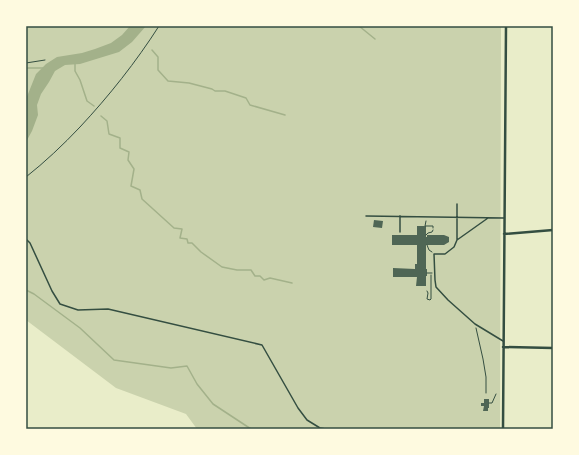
<svg xmlns="http://www.w3.org/2000/svg" width="579" height="455" viewBox="0 0 579 455" font-family="Bitter,serif">
<style>
.green{fill:#cad2ad}
.water{fill:#a3b18a}
.lines{fill:none;stroke-linecap:round;stroke-linejoin:round}
.stream{stroke:#a3b18a;stroke-width:1.5}
.building{fill:#4f6655}
.path{stroke:#344e41;stroke-width:1}
.service{stroke:#344e41;stroke-width:1.5}
.minor{stroke:#344e41;stroke-width:2.5}
.neatline{fill:none;stroke:#344e41;stroke-width:1.5}
</style>
<rect width="100%" height="100%" fill="#e9edc9"/>
<path class="green" d="M 26,26 L 501,26 L 500,429 L 197,429 L 186,414 L 116,388 L 26,320 Z"/>
<path class="water" d="M 130,26 L 146,26 L 132,42 L 119,52 L 80,64 L 65,65 L 55,71 L 49,82 L 41,94 L 37,105 L 38,115 L 32,131 L 26,142 L 26,99 L 36,74 L 46,64 L 57,57 L 82,53 L 95,49 L 111,43 L 122,35 Z"/>
<g class="lines">
<path class="stream" d="M 359,26 L 375,39
M 152,50 L 158,57 L 158,70 L 168,81 L 189,83 L 212,89 L 215,91 L 225,91 L 246,98 L 250,105 L 285,115
M 75,63 L 75,71 L 80,80 L 87,101 L 94,106
M 26,68 L 44,68
M 101,116 L 107,121 L 109,134 L 120,138 L 120,148 L 129,152 L 128,160 L 134,169 L 131,186 L 140,190 L 142,199 L 174,228 L 182,229 L 180,238 L 187,239 L 188,243 L 192,243 L 201,252 L 222,267 L 237,270 L 251,270 L 255,276 L 260,276 L 264,280 L 270,278 L 292,283
M 26,290 L 34,294 L 80,328 L 114,360 L 171,368 L 187,366 L 197,384 L 213,404 L 251,429"/>
</g>
<path class="building" d="M 374,220 L 383,221 L 382,228 L 373,227 Z
M 417,226 L 426,226 L 426,237 L 427,237 L 427,235 L 444,235 L 449,237 L 449,242 L 444,245 L 426,245 L 426,269 L 427,269 L 427,276 L 426,276 L 426,286 L 416,286 L 417,277 L 393,277 L 393,268 L 415,269 L 415,264 L 417,264 L 417,245 L 392,245 L 392,235 L 417,235 Z
M 484,399 L 489,399 L 489,408 L 488,408 L 488,411 L 483,411 L 484,406 L 481,406 L 481,403 L 484,403 Z"/>
<g class="lines">
<path class="path" d="M 26,63 L 45,60
M 26,177 C 45,162 63,145 80,127 C 109,96 136,62 159,26
M 426,221 L 425,226 L 433,226 L 433,228
M 426,235 L 428,233 L 432,232 L 433,230
M 427,245 L 429,250 L 432,252
M 427,273 L 432,273
M 427,291 L 428,293 L 427,299 L 430,300 L 431,299 L 431,275
M 476,328 L 483,359 L 486,377 L 486,393
M 489,403 L 492,403 L 496,394"/>
<path class="service" d="M 457,204 L 457,240 L 454,247 L 445,254 L 434,254 L 435,280 L 436,287 L 448,300 L 475,324 L 503,341
M 366,216 L 504,218
M 400,232 L 400,216
M 26,239 L 30,243 L 52,291 L 60,304 L 78,310 L 108,309 L 262,345 L 298,408 L 307,420 L 320,428 L 326,429
M 457,240 L 488,218"/>
<path class="minor" d="M 504,234 L 553,230
M 503,347 L 553,348
M 503,429 L 506,26"/>
</g>
<rect width="579" height="455" fill="none" stroke="#fefae0" stroke-width="54"/>
<rect x="27" y="27" width="525" height="401" class="neatline"/>
</svg>
